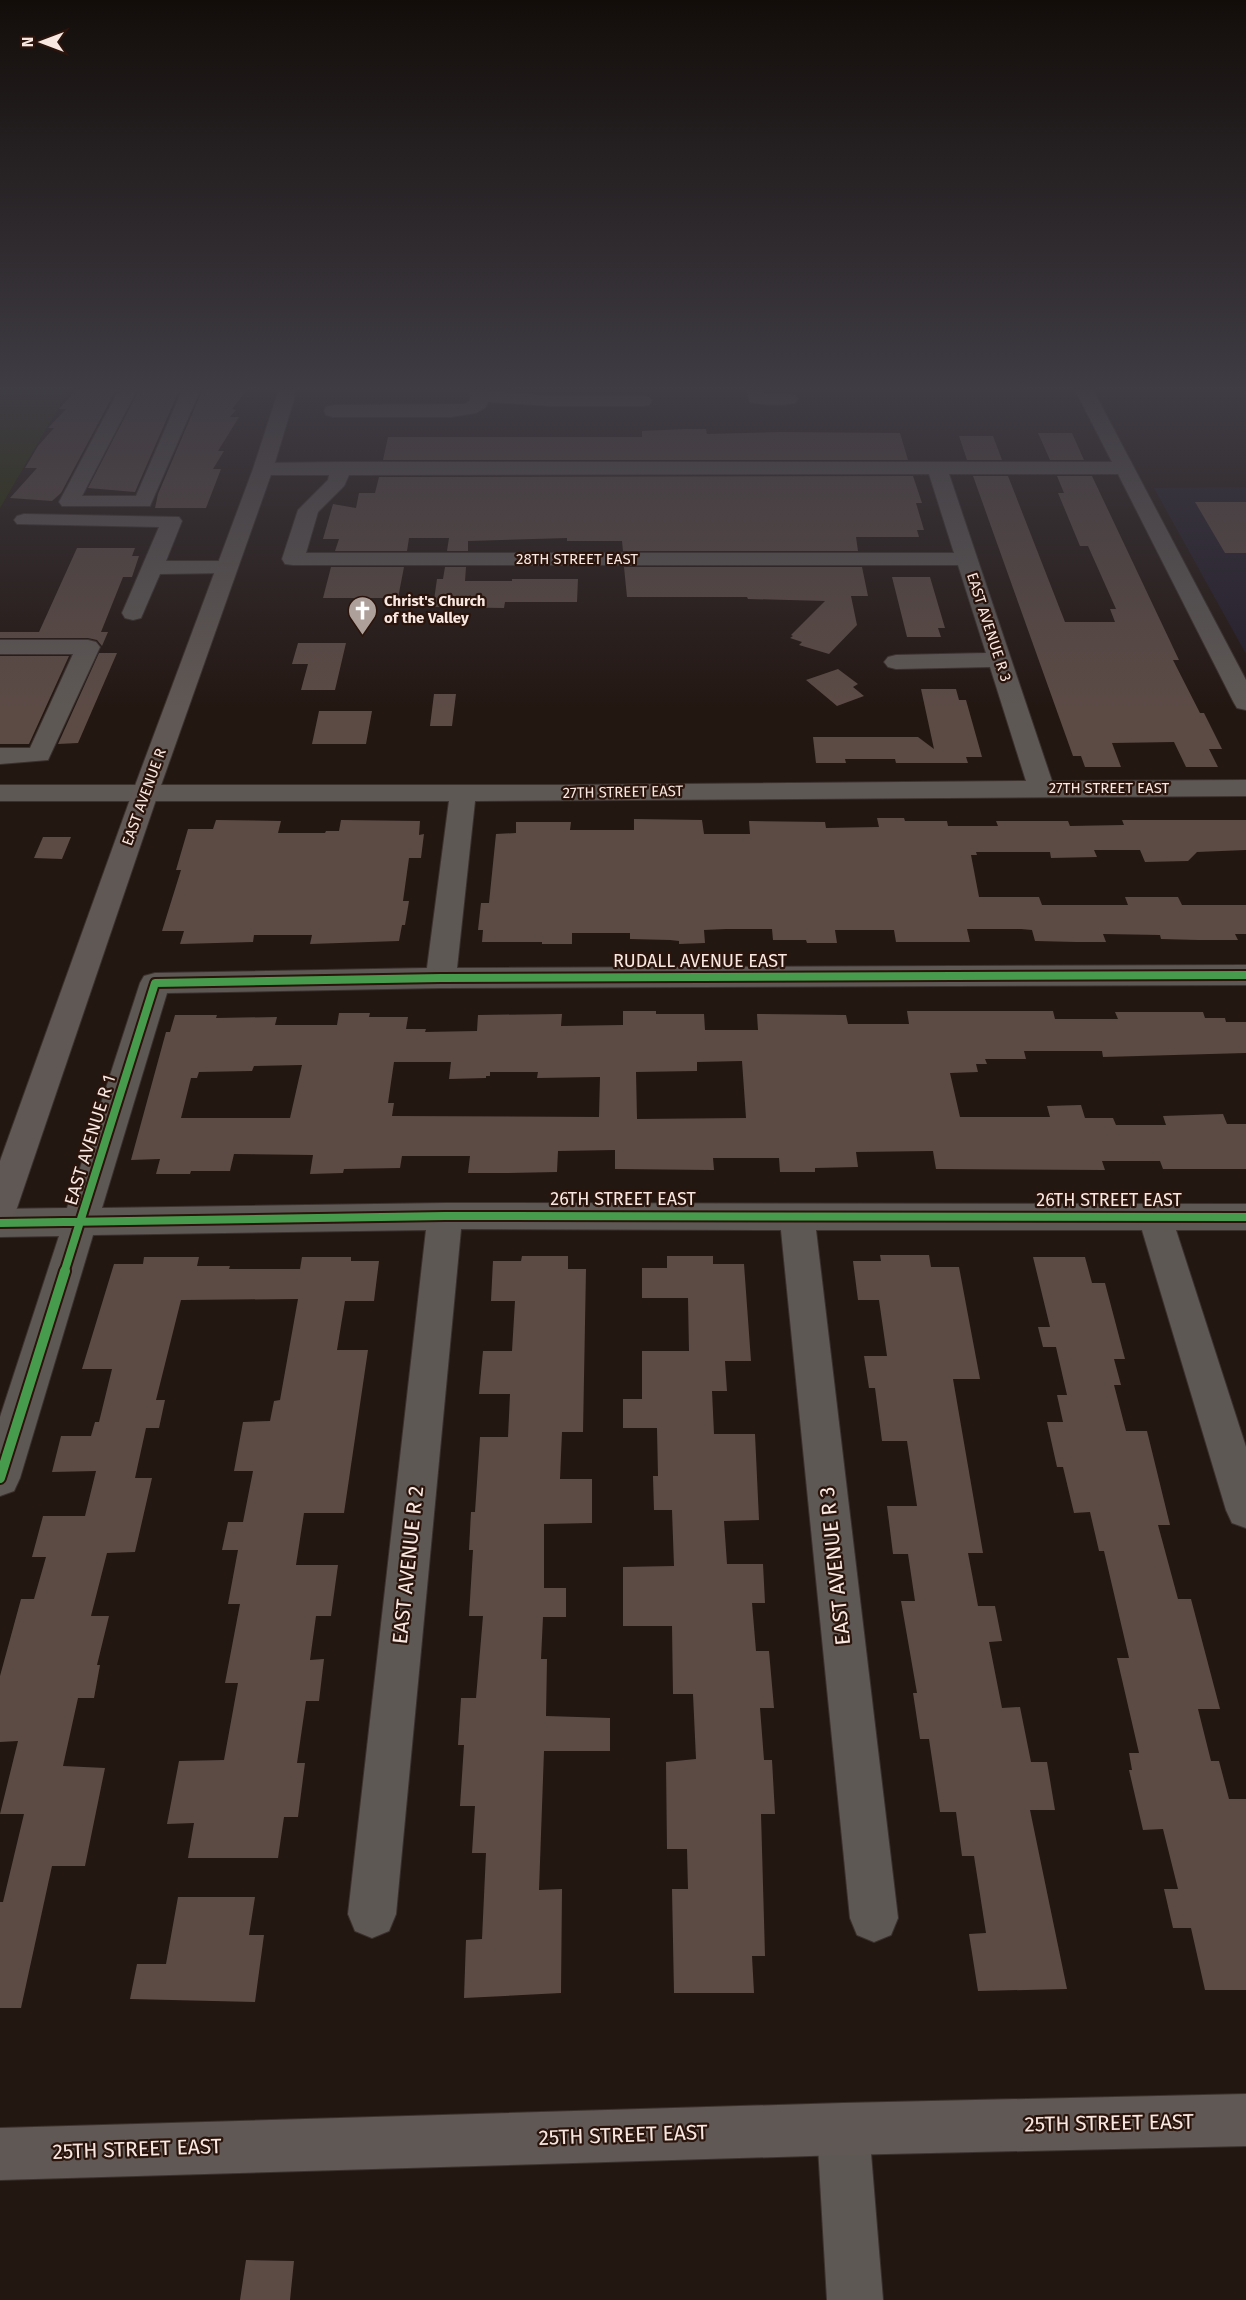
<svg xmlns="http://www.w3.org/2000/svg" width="1246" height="2300" viewBox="0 0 1246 2300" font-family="'Fira Sans',sans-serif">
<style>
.education{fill:#241e2b}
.green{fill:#262e02}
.building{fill:#5c4b45;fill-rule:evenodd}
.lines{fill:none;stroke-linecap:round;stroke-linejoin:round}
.minor-casing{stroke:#3b312d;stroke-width:2}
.major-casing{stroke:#3b312d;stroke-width:2}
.minor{fill:#5e5855;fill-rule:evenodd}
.major{fill:#605854;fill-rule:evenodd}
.cycleway-far1-casing{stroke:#2a140b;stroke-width:12}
.cycleway-casing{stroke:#2a140b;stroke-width:14}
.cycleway-far1{stroke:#469c4c;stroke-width:8}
.cycleway{stroke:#469c4c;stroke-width:10}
.labels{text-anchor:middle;stroke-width:4.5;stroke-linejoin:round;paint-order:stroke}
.far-street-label{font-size:15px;fill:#f8e8e1;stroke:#2a140b}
.far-poi-label{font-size:15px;font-weight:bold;fill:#f8e8e1;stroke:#2a140b;text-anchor:start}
.street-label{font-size:18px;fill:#f8e8e1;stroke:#2a140b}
.near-street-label{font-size:21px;fill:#f8e8e1;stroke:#2a140b}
</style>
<rect width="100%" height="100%" fill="#231712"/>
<path class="education" d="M 1246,487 L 1246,654 L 1154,488 Z"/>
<path class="green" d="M 0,386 L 71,386 L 0,508 Z"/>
<path class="building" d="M 80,386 L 118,386 L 61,493 L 52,501 L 10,498 L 37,468 L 25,468 L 38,446 L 54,428 L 48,428 L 66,409 L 59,409 Z
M 141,386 L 181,386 L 135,492 L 88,488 Z
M 204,386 L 242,386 L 241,388 L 248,389 L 232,409 L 236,410 L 230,417 L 239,417 L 218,451 L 224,451 L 213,469 L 221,469 L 206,508 L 155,508 L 158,494 Z
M 686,429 L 706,429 L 707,434 L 781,432 L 900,433 L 908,460 L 383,460 L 388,437 L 642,437 L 642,431 Z
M 1038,433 L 1072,433 L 1084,460 L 1050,460 Z
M 959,436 L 993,436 L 1002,460 L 967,460 Z
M 913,476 L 922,503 L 916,503 L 924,530 L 917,530 L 919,537 L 856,537 L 858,551 L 623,551 L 622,541 L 567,541 L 567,538 L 468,541 L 468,551 L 447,551 L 449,538 L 409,538 L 407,551 L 335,551 L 339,539 L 323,539 L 333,504 L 356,508 L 359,493 L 375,493 L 379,477 Z
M 973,476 L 1008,476 L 1065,622 L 1115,622 L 1110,609 L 1116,609 L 1088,546 L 1080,546 L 1058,493 L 1064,493 L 1057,476 L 1092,476 L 1179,660 L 1173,660 L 1200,713 L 1204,713 L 1222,749 L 1209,749 L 1218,767 L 1186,767 L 1174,742 L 1112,743 L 1121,767 L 1085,767 L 1081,756 L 1073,756 Z
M 1195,502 L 1246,502 L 1246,553 L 1225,553 Z
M 77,548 L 135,548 L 132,556 L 139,556 L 132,577 L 123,577 L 101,632 L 108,632 L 102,646 L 97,640 L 88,638 L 0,638 L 0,632 L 39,632 Z
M 331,567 L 404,567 L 398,598 L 323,598 Z
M 445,567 L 466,567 L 465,581 L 512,581 L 512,579 L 578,579 L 577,602 L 505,602 L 504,608 L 433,607 L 437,579 L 443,579 Z
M 624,567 L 862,567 L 868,596 L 851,596 L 857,625 L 829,654 L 799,645 L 802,642 L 790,638 L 793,636 L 791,635 L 825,601 L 748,599 L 747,597 L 627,597 Z
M 892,577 L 930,577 L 945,628 L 938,628 L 941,637 L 907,637 Z
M 298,643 L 346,643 L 335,690 L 301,690 L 308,664 L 292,664 Z
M 99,653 L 117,653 L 78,743 L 58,744 Z
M 0,656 L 69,656 L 29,744 L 0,744 Z
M 838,669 L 858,684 L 853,687 L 864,696 L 837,706 L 806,680 Z
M 921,689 L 956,689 L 959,700 L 966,700 L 982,757 L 966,757 L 968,763 L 896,763 L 895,759 L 845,759 L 846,763 L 816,763 L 813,737 L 918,737 L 934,749 Z
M 434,694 L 456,694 L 452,726 L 430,726 Z
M 319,711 L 372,711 L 366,744 L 312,744 Z
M 877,818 L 904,818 L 905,821 L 947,821 L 948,826 L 998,826 L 996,821 L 1068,821 L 1070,826 L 1124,825 L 1122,820 L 1246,820 L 1246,850 L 1197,852 L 1188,861 L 1145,862 L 1140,850 L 1094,850 L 1097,857 L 1051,858 L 1050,852 L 976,852 L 977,855 L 971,855 L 979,897 L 1039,897 L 1042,905 L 1128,905 L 1125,897 L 1178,897 L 1182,905 L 1246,905 L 1246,934 L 1235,934 L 1238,940 L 1198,940 L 1161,939 L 1160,935 L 1103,934 L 1106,942 L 1076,942 L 1035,941 L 1032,930 L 1021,929 L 967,929 L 970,942 L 896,942 L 894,930 L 835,930 L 837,943 L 807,943 L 806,940 L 773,940 L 772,929 L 726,929 L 704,930 L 705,943 L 679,944 L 679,941 L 670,940 L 630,939 L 630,933 L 572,933 L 572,944 L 542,944 L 542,942 L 482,942 L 483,930 L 478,930 L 481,903 L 489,903 L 496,834 L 516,833 L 516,822 L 571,822 L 570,830 L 634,830 L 634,819 L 702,820 L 704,834 L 750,834 L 749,821 L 825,822 L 826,828 L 879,827 Z
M 216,820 L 281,821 L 278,833 L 325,833 L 326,831 L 339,831 L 341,820 L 420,821 L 419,835 L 424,834 L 421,858 L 409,858 L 403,901 L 409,901 L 405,925 L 402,925 L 399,941 L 310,944 L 312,935 L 254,935 L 253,942 L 180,944 L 184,931 L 162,931 L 181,870 L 176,870 L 188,829 L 213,829 Z
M 43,837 L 71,837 L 62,859 L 34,858 Z
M 623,1011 L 656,1011 L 656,1014 L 704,1014 L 705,1030 L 758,1030 L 757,1014 L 846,1015 L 848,1024 L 909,1024 L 907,1011 L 1053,1011 L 1055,1019 L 1118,1019 L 1115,1012 L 1203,1012 L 1205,1018 L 1225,1018 L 1226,1022 L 1246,1022 L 1246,1053 L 1103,1057 L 1102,1051 L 1024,1051 L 1026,1059 L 985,1059 L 987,1064 L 976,1064 L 978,1072 L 950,1073 L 960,1117 L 1050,1117 L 1047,1106 L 1081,1105 L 1085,1118 L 1113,1118 L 1116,1125 L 1166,1125 L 1163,1116 L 1223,1114 L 1227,1124 L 1246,1124 L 1246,1169 L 1163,1169 L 1160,1161 L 1102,1161 L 1105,1170 L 936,1169 L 933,1151 L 856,1152 L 858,1167 L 815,1168 L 815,1172 L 780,1172 L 779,1158 L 713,1158 L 714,1170 L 615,1169 L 615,1150 L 558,1151 L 557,1172 L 504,1173 L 468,1173 L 470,1156 L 402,1156 L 400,1168 L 344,1169 L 343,1173 L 310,1174 L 313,1155 L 234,1154 L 230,1171 L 191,1171 L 190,1174 L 156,1174 L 160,1159 L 131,1160 L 166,1032 L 170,1032 L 175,1015 L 217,1015 L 216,1018 L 277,1017 L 275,1025 L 337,1025 L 339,1013 L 370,1013 L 369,1017 L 408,1017 L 406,1029 L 426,1029 L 425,1032 L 477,1031 L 478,1015 L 562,1014 L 561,1026 L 623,1025 ZM 742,1061 L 746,1118 L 637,1119 L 636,1072 L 697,1071 L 697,1062 ZM 394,1062 L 451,1062 L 449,1079 L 486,1078 L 486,1076 L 490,1076 L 490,1072 L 538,1072 L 537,1078 L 600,1077 L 599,1117 L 392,1116 L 394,1103 L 388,1103 ZM 302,1065 L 290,1118 L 181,1118 L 191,1078 L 197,1078 L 199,1072 L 252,1071 L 254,1066 Z
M 880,1255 L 929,1255 L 931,1267 L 959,1267 L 980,1379 L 953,1379 L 983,1553 L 968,1553 L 978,1606 L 995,1606 L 1002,1641 L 989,1642 L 1002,1708 L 1020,1707 L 1031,1762 L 1047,1762 L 1055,1810 L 1030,1810 L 1067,1989 L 978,1991 L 969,1934 L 986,1933 L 974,1856 L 962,1856 L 956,1812 L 940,1812 L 929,1739 L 920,1739 L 913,1693 L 917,1693 L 901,1601 L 915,1601 L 908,1554 L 893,1554 L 887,1506 L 917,1506 L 907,1441 L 882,1441 L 875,1388 L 869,1388 L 864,1356 L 887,1356 L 879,1300 L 858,1300 L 853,1261 L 881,1261 Z
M 522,1256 L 568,1256 L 568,1269 L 586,1269 L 583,1432 L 562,1432 L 560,1479 L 592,1479 L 592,1523 L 544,1524 L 544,1588 L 566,1588 L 566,1617 L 543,1617 L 541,1659 L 547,1659 L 546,1716 L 610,1718 L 610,1751 L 544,1751 L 539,1890 L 562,1889 L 561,1993 L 464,1998 L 466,1940 L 482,1939 L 486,1853 L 472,1853 L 475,1806 L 460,1806 L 464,1745 L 458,1745 L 461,1698 L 476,1698 L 483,1616 L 469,1616 L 473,1550 L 469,1550 L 471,1512 L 475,1512 L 480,1437 L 508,1437 L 510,1394 L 479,1394 L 483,1351 L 512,1351 L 515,1301 L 491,1301 L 493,1261 L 521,1261 Z
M 667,1256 L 713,1256 L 713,1264 L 744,1264 L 751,1361 L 725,1361 L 727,1391 L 712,1391 L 714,1434 L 755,1434 L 759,1520 L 724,1521 L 727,1564 L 763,1564 L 765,1603 L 752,1603 L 756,1651 L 769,1651 L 774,1708 L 760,1708 L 764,1760 L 772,1760 L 775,1814 L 761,1814 L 765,1956 L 752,1956 L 754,1993 L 674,1993 L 672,1889 L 688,1889 L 687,1849 L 667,1849 L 666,1762 L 696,1759 L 693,1694 L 673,1694 L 672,1626 L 623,1626 L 623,1567 L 674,1566 L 672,1510 L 654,1510 L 653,1476 L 658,1476 L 657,1428 L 623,1428 L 623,1399 L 642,1399 L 642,1351 L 689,1351 L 688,1298 L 642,1298 L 642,1268 L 667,1268 Z
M 144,1257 L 199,1257 L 197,1266 L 230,1266 L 229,1269 L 300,1269 L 302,1257 L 351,1257 L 351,1261 L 379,1261 L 374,1301 L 345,1301 L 337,1350 L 368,1350 L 344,1513 L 304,1513 L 296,1565 L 338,1565 L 331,1616 L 316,1616 L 310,1660 L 324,1659 L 319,1701 L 306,1701 L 297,1763 L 305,1763 L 298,1817 L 284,1817 L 278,1858 L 188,1858 L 194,1823 L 167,1824 L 179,1761 L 224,1760 L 238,1683 L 225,1683 L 240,1604 L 228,1604 L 238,1550 L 222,1550 L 228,1522 L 243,1522 L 253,1471 L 234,1471 L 243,1422 L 270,1421 L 274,1401 L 280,1400 L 298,1299 L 181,1300 L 156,1400 L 165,1400 L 159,1428 L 146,1428 L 135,1478 L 152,1478 L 135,1552 L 107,1553 L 91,1616 L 109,1616 L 97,1665 L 100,1665 L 94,1698 L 78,1698 L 63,1766 L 105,1768 L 85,1866 L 52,1866 L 21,2008 L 0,2008 L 0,1902 L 3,1902 L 24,1814 L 0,1814 L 18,1741 L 0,1742 L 0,1676 L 21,1599 L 34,1599 L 46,1557 L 32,1557 L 43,1516 L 85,1516 L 96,1471 L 52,1472 L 61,1436 L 91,1436 L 95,1422 L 99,1422 L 112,1369 L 82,1369 L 114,1264 L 143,1264 Z
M 1033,1257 L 1085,1257 L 1092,1283 L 1105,1283 L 1125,1359 L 1114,1359 L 1121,1385 L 1114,1385 L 1126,1431 L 1147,1431 L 1170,1525 L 1158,1525 L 1178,1599 L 1191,1599 L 1220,1709 L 1198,1709 L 1211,1761 L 1219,1761 L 1229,1799 L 1246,1799 L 1246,1990 L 1205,1990 L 1191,1928 L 1173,1928 L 1164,1889 L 1178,1889 L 1163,1829 L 1143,1830 L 1129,1770 L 1132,1770 L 1129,1753 L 1139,1753 L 1117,1658 L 1129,1658 L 1104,1551 L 1099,1551 L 1090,1512 L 1074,1513 L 1063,1467 L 1057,1467 L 1047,1422 L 1063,1422 L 1057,1395 L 1067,1395 L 1056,1347 L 1043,1347 L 1038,1327 L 1050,1327 Z
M 178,1897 L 255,1897 L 249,1935 L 264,1935 L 255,2002 L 130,1999 L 137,1964 L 166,1964 Z
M 246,2260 L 294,2261 L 290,2300 L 240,2300 Z"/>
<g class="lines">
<defs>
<path id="minor" d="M 121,386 L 139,386 L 82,496 L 136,496 L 184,386 L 202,386 L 150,506 L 62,506 L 59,502 Z
M 471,386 L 489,386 L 489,391 L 551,396 L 643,396 L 649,397 L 652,401 L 649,405 L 643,406 L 551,406 L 488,402 L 485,408 L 476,413 L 451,417 L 333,417 L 326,415 L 324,411 L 326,407 L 333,405 L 465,404 L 470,401 Z
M 745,386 L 763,386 L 764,393 L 795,395 L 798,399 L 795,403 C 782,406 763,405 750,402 Z
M 1073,386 L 1091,386 L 1246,680 L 1246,710 L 1237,708 L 1234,703 L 1118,474 L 949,474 L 1052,781 L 1246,780 L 1246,796 L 475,801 L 457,968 L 1246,965 L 1246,985 L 441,988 L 167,993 L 102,1208 L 445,1203 L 1246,1204 L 1246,1230 L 1176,1230 L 1246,1447 L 1246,1528 L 1232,1523 L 1226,1510 L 1142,1230 L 816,1230 L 898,1918 L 891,1935 L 874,1942 L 857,1935 L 850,1918 L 781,1230 L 461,1229 L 396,1914 L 389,1931 L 372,1938 L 355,1931 L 348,1914 L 426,1230 L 93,1235 L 20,1478 L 14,1491 L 0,1496 L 0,1417 L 59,1236 L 0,1237 L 0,1209 L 67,1208 L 140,983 L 144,976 L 155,973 L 427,968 L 449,801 L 0,801 L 0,785 L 561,785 L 1026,781 L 990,667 L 896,669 L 888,667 L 884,662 L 888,657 L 896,655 L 986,653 L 958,565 L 293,565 L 285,564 L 282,559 L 298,510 L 328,480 L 329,475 L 263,475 L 256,473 L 253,469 L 256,465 L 263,463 L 341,462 L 1112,462 ZM 929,474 L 954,553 L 306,553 L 318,512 L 344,486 L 349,475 Z
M 24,514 L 179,517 L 182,521 L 166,561 L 227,561 L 235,562 L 238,567 L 235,572 L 227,573 L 160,574 L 141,618 L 133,620 L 125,618 L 122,613 L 159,527 L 17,524 L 14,520 L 17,516 Z
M 0,640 L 88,640 L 96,642 L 100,647 L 48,760 L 0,764 L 0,748 L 30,748 L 73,654 L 0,654 Z
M 843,2103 L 861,2111 L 869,2129 L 883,2300 L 827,2300 L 817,2129 L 825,2111 Z"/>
<path id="major" d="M 280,386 L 298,386 L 273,469 L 159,791 L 17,1208 L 12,1217 L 0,1221 L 0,1161 L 133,791 L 253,469 Z
M 1246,2094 L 1246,2146 L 843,2155 L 0,2180 L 0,2128 L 843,2103 Z"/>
</defs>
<use href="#minor" class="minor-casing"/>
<use href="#major" class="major-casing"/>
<use href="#minor" class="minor"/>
<use href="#major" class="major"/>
<defs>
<path id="cycleway-far1" d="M 0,1223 L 445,1216 L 1246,1217
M 64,1273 L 155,983 L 441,978 L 1246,975"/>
<path id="cycleway" d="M 0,1478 L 65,1271"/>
</defs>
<use href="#cycleway-far1" class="cycleway-far1-casing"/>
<use href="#cycleway" class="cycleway-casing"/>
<use href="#cycleway-far1" class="cycleway-far1"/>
<use href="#cycleway" class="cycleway"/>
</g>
<linearGradient id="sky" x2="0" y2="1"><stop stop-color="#130d0a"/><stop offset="0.55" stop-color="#3f3c44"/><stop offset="1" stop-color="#3f3c44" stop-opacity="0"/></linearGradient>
<rect width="1246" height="708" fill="url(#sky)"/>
<defs>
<symbol id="church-pin" viewBox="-11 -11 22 30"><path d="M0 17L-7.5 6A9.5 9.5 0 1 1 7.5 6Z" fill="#ad9f99" stroke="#2a140b"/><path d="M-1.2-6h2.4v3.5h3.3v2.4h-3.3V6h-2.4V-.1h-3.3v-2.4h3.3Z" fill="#fff"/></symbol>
</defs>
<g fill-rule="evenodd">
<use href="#church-pin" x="346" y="594" width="33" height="45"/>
</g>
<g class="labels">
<g class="far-street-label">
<text x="577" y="564">28TH STREET EAST</text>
<text transform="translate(989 627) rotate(72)" y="5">EAST AVENUE R 3</text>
<text x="1109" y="793">27TH STREET EAST</text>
<text transform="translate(623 792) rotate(-1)" y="5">27TH STREET EAST</text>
<text transform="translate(144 797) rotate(-70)" y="5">EAST AVENUE R</text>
</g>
<g class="far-poi-label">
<text x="384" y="606">Christ's Church<tspan x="384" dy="17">of the Valley</tspan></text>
</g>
<g class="street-label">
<text x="700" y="967">RUDALL AVENUE EAST</text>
<text transform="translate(90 1140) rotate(-73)" y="6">EAST AVENUE R 1</text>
<text x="623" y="1205">26TH STREET EAST</text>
<text x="1109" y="1206">26TH STREET EAST</text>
</g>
<g class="near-street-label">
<text transform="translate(408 1565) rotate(-84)" y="7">EAST AVENUE R 2</text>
<text transform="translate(835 1566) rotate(-96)" y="7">EAST AVENUE R 3</text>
<text transform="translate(1109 2123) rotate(-1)" y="7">25TH STREET EAST</text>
<text transform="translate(623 2135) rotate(-2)" y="7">25TH STREET EAST</text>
<text transform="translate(137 2149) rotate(-2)" y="7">25TH STREET EAST</text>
</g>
</g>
<g transform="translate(42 42) rotate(270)" stroke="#2a140b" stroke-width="4.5" paint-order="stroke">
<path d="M0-4.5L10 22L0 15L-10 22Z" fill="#f8e8e1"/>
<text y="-9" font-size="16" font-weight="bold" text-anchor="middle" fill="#f8e8e1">N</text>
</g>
</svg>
